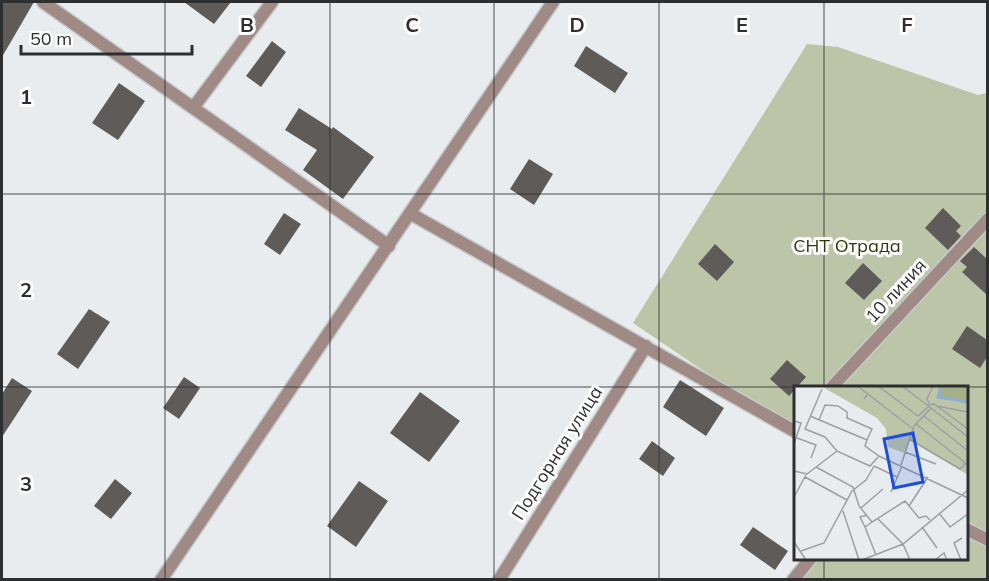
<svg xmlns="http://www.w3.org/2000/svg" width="989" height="581" viewBox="0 0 989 581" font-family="Mulish,sans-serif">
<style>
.green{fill:#bcc5a7}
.building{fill:#5e5b59}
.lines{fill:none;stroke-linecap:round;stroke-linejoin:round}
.street-casing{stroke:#c6cacc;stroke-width:15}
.street{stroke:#9f8a85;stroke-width:12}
.grid{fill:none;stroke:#2d2e2f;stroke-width:1.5;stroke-opacity:0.55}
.labels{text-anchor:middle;stroke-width:6;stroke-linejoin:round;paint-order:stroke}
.park-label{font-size:18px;fill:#2f3907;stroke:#fff}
.street-label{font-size:18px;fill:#2d2e2f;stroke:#fff}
.inset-river{fill:none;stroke:#8eafcf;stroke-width:3}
.inset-road{fill:none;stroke:#9da0a2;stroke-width:1.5}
.view{fill:#1d4ed8;fill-opacity:0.15;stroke:#1d4ed8;stroke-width:3}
.inset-edge{fill:none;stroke:#2d2e2f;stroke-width:3}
.grid-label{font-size:20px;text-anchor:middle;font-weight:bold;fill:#2d2e2f;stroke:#fff;stroke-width:6;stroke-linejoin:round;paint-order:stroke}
</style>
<rect width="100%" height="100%" fill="#e8ecee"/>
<path class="green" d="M 807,44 L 838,47 L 978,95 L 987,93 L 987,579 L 786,579 L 804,559 L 966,558 L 966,388 L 796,388 L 795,433 L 633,323 Z"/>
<path class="building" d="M 2,2 L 34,2 L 2,57 Z
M 184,2 L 231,2 L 214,24 Z
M 272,41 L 286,52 L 261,87 L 246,76 Z
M 586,46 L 628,73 L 615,93 L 574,66 Z
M 119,83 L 145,101 L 118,140 L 92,123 Z
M 299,108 L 332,129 L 333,127 L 374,157 L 343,199 L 303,170 L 317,150 L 285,130 Z
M 529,159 L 553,174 L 534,205 L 510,189 Z
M 943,208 L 961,226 L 956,231 L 961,236 L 948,250 L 925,228 Z
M 284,213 L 301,224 L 280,255 L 264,244 Z
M 715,244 L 734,262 L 717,281 L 698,264 Z
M 974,247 L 987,259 L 987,295 L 962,272 L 967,267 L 960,261 Z
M 863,263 L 882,281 L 864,300 L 845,283 Z
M 89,309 L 110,322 L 78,369 L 57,354 Z
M 967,326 L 987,340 L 987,357 L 980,368 L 952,349 Z
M 787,360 L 806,377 L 789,396 L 770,379 Z
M 184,377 L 200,388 L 179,419 L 163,408 Z
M 12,378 L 32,391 L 2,437 L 2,394 Z
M 680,380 L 724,408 L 706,436 L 663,407 Z
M 420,392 L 460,421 L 429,462 L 390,433 Z
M 652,441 L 675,458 L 663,476 L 639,459 Z
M 115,479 L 132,493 L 111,519 L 94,506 Z
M 359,481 L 388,501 L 356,547 L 327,526 Z
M 753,527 L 788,551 L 775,570 L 740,545 Z"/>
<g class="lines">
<defs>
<path id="street" d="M 43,2 L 389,246
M 193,108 L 272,2
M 411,214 L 796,432
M 831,388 L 988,219
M 966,529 L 988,540
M 161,580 L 553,2
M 499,580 L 646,346
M 793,580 L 811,558"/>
</defs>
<use href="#street" class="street-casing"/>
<use href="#street" class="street"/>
</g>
<path class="grid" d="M 165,2 L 165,580M 330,2 L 330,580M 494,2 L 494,580M 659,2 L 659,580M 824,2 L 824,388M 2,194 L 988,194M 2,387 L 988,387M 824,558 L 824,580"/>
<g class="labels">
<g class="park-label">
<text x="847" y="252">СНТ Отрада</text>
</g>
<g class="street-label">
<text transform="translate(896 291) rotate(-47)" y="6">10 линия</text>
<text transform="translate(557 453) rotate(-58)" y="6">Подгорная улица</text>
</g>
</g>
<g transform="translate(794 386)">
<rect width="174" height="174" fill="#e8ecee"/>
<path d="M 27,0 L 147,0 L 143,11 L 174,16 L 174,89 L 116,54 L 110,67 L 94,61 L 92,43 L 83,32 Z" fill="#bcc5a7"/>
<path d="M 147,0 L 174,0 L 174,16 L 143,11 Z" fill="#a4b086"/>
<path class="inset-river" d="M 147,0 L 144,11 L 174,16"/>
<path class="inset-road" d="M 63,0 L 74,8 L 70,13M 84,0 L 124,30 L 135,20M 28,3 L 11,43 L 31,51 L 43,65M 74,8 L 119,43M 135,17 L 133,13 L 139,0M 133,19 L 140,18 L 174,43M 143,20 L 174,26M 137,22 L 174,51M 16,30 L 73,54 L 71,60 L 85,70 L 174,112M 130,30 L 174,65M 25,34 L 31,19 L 44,20 L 53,26 L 53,32 L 78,43 L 73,54M 0,35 L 7,37 L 0,58M 122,38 L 174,79M 3,52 L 22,59 L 17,72M 115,53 L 166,83 L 172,77M 111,66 L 142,78M 107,79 L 120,40 L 137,22 L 108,0M 80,80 L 103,91M 22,81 L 59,101 L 65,120 L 78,136M 0,85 L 13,88 L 43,65 L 76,80 L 85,70M 11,91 L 53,114M 97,106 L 108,80M 0,111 L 12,89M 115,120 L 134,91M 67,122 L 89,103M 49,125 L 65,174M 145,127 L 156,141 L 174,128M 84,133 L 109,158 L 116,174M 71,141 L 66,131 L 73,129M 128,141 L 143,162M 0,156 L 12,174M 7,165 L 30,157 L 58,105 L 72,94 L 80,80M 82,169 L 71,141 L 78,136 L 111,115 L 125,132 L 132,130 L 136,134M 68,174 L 109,158 L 174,104M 141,174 L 150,167 L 153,174M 167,174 L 160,157 L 168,152"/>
<path class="view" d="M 119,47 L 129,96 L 100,102 L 90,53 Z"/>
<rect width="174" height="174" class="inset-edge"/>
</g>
<g class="grid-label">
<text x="247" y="32">B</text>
<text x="412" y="32">C</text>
<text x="577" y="32">D</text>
<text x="742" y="32">E</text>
<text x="907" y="32">F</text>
<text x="26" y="104">1</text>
<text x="26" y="297">2</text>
<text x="26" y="491">3</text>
</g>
<rect width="989" height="581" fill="none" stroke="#2d2e2f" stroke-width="6"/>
<path d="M21 45v9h171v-9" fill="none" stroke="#2d2e2f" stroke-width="3"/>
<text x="30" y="45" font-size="18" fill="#2d2e2f" stroke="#ffffff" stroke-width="4.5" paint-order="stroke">50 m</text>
</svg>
